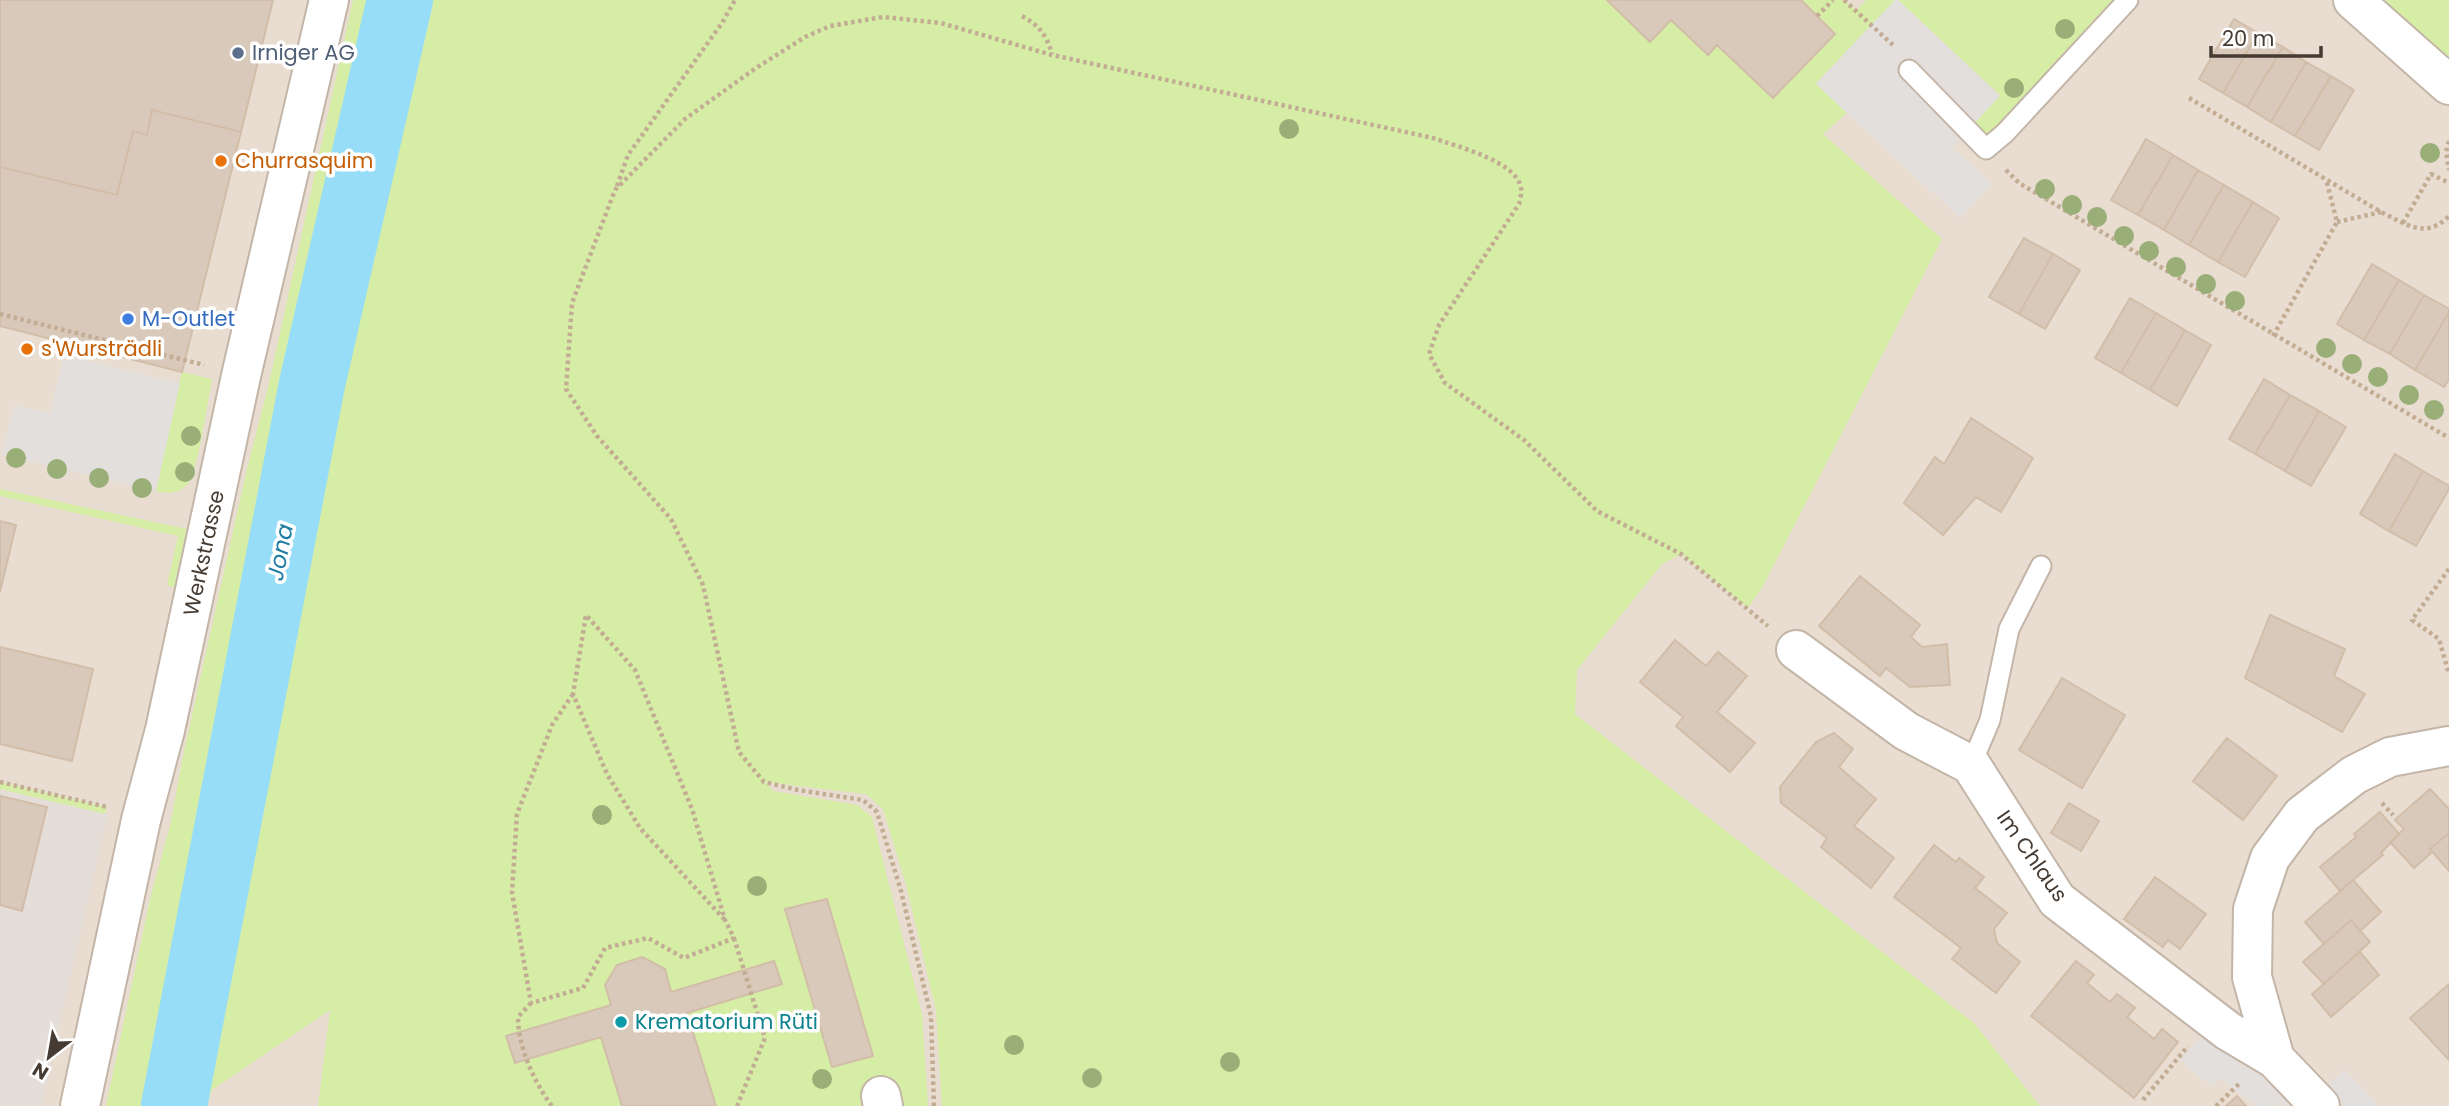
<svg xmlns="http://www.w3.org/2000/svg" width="2449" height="1106" viewBox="0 0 2449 1106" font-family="Poppins,sans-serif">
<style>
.residential{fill:#e8ddd0}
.industrial{fill:#e5ddd8}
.green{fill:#d6eda6}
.parking{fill:#e3dfdc}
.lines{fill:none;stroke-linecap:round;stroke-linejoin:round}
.river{stroke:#97ddf8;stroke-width:66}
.building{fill:#d9c9ba;stroke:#d2bda9;stroke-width:2}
.lane-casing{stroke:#c3b5a7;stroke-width:23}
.street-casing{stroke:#c3b5a7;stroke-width:42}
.path{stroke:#c3ac94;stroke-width:4.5;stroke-dasharray:3.5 3.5;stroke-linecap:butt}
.lane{stroke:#fff;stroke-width:19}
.street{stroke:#fff;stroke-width:38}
.tree{fill:#99af77}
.service-dot{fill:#5c6f8a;stroke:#fff;stroke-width:2.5}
.food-dot{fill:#e8710a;stroke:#fff;stroke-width:2.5}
.shop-dot{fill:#3f7fe0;stroke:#fff;stroke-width:2.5}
.culture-dot{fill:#0f9aa8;stroke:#fff;stroke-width:2.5}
.labels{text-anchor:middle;stroke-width:7;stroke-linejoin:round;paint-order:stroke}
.service-label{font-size:21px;fill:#4e5e75;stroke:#fff;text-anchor:start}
.food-label{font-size:21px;fill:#c56008;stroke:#fff;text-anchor:start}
.shop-label{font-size:21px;fill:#366cbe;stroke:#fff;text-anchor:start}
.street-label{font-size:21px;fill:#463b32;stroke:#fff}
.culture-label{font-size:21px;fill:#0d838f;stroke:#fff;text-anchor:start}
.water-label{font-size:23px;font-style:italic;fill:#1f7ca2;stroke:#fff}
</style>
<rect width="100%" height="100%" fill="#f3ece2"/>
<path class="residential" d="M 0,0 L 2354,0 L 2449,73 L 2449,1106 L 0,1106 Z"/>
<path class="industrial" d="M 0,790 L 108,814 L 41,1106 L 0,1106 Z"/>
<path class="green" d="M 353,0 L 1844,0 L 1856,10 L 1866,0 L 1895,0 L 1816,83 L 1847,113 L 1823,134 L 1942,239 L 1763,586 L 1748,608 L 1681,554 L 1662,564 L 1577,670 L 1575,714 L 1974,1023 L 2040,1106 L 942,1106 L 936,1010 L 906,885 L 883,809 L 866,794 L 765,782 L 773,791 L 857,805 L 872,817 L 922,1015 L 928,1106 L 318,1106 L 330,1010 L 212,1090 L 207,1106 L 106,1106 L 150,899 L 170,826 L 183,756 L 247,469 L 269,383 Z
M 1898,0 L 2128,0 L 1986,149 L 1967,130 L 2000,95 Z
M 2354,0 L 2449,0 L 2449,73 Z
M 182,372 L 212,379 C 208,399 198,474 187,485 C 177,494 168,494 156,491 Z
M 0,489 L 187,529 L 174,587 L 167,585 L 178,536 L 0,496 Z
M 0,782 L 107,807 L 105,814 L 0,789 Z"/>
<path class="parking" d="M 1895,0 L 1898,0 L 2000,96 L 1952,147 L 1992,184 L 1960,218 L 1816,84 Z
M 64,355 L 180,383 L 156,491 L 2,455 L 14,405 L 50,413 Z
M 2206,1030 L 2295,1105 L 2256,1106 L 2219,1078 L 2212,1087 L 2180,1060 Z
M 2345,1069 L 2377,1104 L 2375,1106 L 2345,1106 L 2327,1086 Z"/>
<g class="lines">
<path class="river" d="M 174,1106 L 312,384 L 400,0"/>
</g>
<path class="building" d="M 0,0 L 273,0 L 241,132 L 152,110 L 147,135 L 133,131 L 117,195 L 0,167 Z
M 1607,0 L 1801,0 L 1835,34 L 1773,98 L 1717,45 L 1708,55 L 1671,20 L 1650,42 Z
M 2234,19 L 2258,33 L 2223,93 L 2199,79 Z
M 2258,33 L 2283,47 L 2247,107 L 2223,93 Z
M 2283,47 L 2306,62 L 2271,122 L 2247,107 Z
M 2306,62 L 2331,76 L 2295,136 L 2271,122 Z
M 2331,76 L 2354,90 L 2319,150 L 2295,136 Z
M 152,110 L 241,132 L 182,372 L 0,326 L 0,167 L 117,195 L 133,131 L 147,135 Z
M 2146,139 L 2173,155 L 2138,215 L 2111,200 Z
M 2173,155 L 2198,170 L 2164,230 L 2138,215 Z
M 2198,170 L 2224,185 L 2189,245 L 2164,230 Z
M 2224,185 L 2253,202 L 2218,262 L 2189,245 Z
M 2253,202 L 2279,218 L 2245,277 L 2218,262 Z
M 2024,238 L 2053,254 L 2019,314 L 1989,297 Z
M 2053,254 L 2080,270 L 2045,329 L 2019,314 Z
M 2372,264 L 2399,280 L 2364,340 L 2337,324 Z
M 2399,280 L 2424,295 L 2390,354 L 2364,340 Z
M 2424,295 L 2449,309 L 2449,312 L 2415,370 L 2390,354 Z
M 2130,298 L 2156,313 L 2121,373 L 2095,358 Z
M 2449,312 L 2449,379 L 2444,387 L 2415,370 Z
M 2156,313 L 2185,330 L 2150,390 L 2121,373 Z
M 2185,330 L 2211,345 L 2177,406 L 2150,390 Z
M 2264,379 L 2290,395 L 2255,454 L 2229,439 Z
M 2290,395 L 2319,411 L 2285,471 L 2255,454 Z
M 2319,411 L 2346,427 L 2311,486 L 2285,471 Z
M 1971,418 L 2033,458 L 2001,512 L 1976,497 L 1943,535 L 1904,503 L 1935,457 L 1944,464 Z
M 2395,454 L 2423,471 L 2389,531 L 2360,514 Z
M 2423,471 L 2449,486 L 2449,489 L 2416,546 L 2389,531 Z
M 0,521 L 16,525 L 0,592 Z
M 1860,576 L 1920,625 L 1911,637 L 1922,647 L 1947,644 L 1950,685 L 1910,687 L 1886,668 L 1880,676 L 1819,626 Z
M 2270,615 L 2345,649 L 2334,676 L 2365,694 L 2342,732 L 2245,678 Z
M 1675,640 L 1706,666 L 1718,652 L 1747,676 L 1717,712 L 1755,743 L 1730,772 L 1676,726 L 1683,717 L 1640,682 Z
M 0,647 L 93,669 L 72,761 L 0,744 Z
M 2062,678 L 2125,715 L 2082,788 L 2019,750 Z
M 1834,733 L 1853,749 L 1839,767 L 1876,799 L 1854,826 L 1894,858 L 1871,888 L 1821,847 L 1827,838 L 1781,803 L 1780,787 L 1816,742 Z
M 2227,738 L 2277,776 L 2243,820 L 2193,781 Z
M 2430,789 L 2449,809 L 2449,833 L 2430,849 L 2432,852 L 2414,868 L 2390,842 L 2404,829 L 2395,820 Z
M 0,796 L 47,807 L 22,911 L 0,905 Z
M 2069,803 L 2099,821 L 2081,851 L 2051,833 Z
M 2380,812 L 2399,834 L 2381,853 L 2383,855 L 2340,891 L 2320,867 L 2356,837 L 2354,834 Z
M 2449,833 L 2449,871 L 2430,849 Z
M 1934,845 L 1956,862 L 1959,858 L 1984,877 L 1975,888 L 2007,913 L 1994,929 L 1997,943 L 2020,962 L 1996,993 L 1952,959 L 1961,948 L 1894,897 Z
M 2155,877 L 2206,914 L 2180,949 L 2168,940 L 2163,947 L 2124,919 Z
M 2353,880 L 2381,912 L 2360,931 L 2351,920 L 2324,944 L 2305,922 Z
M 827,899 L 873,1056 L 832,1067 L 785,909 Z
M 2351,920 L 2370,942 L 2324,984 L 2303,962 Z
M 2360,952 L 2379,975 L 2331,1017 L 2312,994 Z
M 642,957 L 665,969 L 671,992 L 774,961 L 782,984 L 687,1013 L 716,1106 L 622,1106 L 601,1037 L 515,1063 L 506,1036 L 611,1005 L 605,985 L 617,965 Z
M 2076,961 L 2094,975 L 2087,983 L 2110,1002 L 2117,994 L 2135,1008 L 2127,1017 L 2154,1039 L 2162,1029 L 2178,1042 L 2134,1098 L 2031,1016 Z
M 2449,984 L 2449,1060 L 2410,1018 Z
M 2237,1096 L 2246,1106 L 2226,1106 Z"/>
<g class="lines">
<defs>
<path id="lane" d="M 1909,70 L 1986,149 L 2005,133 L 2128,0
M 1971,765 L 1990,720 L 2009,629 L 2041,566"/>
<path id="street" d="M 2353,0 L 2449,85
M 1796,650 L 1906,731 L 1971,765 L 2057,900 L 2228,1031 L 2275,1059
M 881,1096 L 883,1106
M 80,1106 L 141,820 L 165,730 L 241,376 L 329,0
M 2320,1106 L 2275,1059 L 2252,977 L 2253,909 L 2270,858 L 2302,815 L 2354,775 L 2390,757 L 2449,746"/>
</defs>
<use href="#lane" class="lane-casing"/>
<use href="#street" class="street-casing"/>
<path class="path" d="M 1844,0 L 1894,46
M 1022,16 C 1039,25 1047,36 1052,54
M 1817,16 L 1833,0
M 2189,98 L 2381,212 C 2406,224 2426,240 2449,216
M 2449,141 L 2446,152 L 2449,170
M 2006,170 L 2019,183 L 2449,438
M 617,186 L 628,155 L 722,23 L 735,0
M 2337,222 L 2381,212
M 2403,223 L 2431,174 L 2449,183
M 0,314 L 204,365
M 2273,336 L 2337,222 L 2326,179
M 2449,569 L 2412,620 L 2439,639 L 2449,674
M 573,694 L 552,725 L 517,814 L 512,892 L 531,1003 L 583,988 L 605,948 L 648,938 L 684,958 L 734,938 L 725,920 L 692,809 L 635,670 L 586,615 L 573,694 L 607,774 L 640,828 L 725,920
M 0,782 L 107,807
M 2382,803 L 2393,815
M 734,938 L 765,1038 L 737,1106
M 531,1003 L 518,1017 C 518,1047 534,1082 552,1106
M 2143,1100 L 2188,1046
M 934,1106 L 931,1016 L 901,891 L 877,812 L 863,800 L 798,790 L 764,782 L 739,752 L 703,585 L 671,519 L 597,436 L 566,389 L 572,303 L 615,190 L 685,119 L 756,68 L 805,37 L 830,26 L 883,17 L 941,23 L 1052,55 L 1433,138 C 1455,146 1517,161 1521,188 C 1522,193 1520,199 1519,204 L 1439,325 L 1429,354 L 1445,383 L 1524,440 L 1597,511 L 1681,554 L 1768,626
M 2216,1106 L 2241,1082"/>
<use href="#lane" class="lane"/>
<use href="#street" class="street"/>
</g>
<g class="tree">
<circle cx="2065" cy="29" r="10"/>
<circle cx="2014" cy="88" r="10"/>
<circle cx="1289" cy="129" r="10"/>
<circle cx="2430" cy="153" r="10"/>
<circle cx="2045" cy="189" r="10"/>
<circle cx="2072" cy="205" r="10"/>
<circle cx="2097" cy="217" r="10"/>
<circle cx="2124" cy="236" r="10"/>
<circle cx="2149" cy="251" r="10"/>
<circle cx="2176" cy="267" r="10"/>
<circle cx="2206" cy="284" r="10"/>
<circle cx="2235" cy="301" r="10"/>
<circle cx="2326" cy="348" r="10"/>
<circle cx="2352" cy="364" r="10"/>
<circle cx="2378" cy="377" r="10"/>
<circle cx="2409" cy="395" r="10"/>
<circle cx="2434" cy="410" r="10"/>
<circle cx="191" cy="436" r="10"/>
<circle cx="16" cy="458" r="10"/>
<circle cx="57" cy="469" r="10"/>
<circle cx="185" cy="472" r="10"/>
<circle cx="99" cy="478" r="10"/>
<circle cx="142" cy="488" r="10"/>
<circle cx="602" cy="815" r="10"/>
<circle cx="757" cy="886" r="10"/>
<circle cx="1014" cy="1045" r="10"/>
<circle cx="1230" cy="1062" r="10"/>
<circle cx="1092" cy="1078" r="10"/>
<circle cx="822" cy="1079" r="10"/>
</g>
<circle class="service-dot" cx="238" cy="53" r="7"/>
<g class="food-dot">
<circle cx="221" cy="161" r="7"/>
<circle cx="27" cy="349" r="7"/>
</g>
<circle class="shop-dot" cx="128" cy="319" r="7"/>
<circle class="culture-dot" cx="621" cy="1022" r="7"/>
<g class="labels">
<g class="service-label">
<text x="252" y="60">Irniger AG</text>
</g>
<g class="food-label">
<text x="235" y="168">Churrasquim</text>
<text x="41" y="356">s'Wursträdli</text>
</g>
<g class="shop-label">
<text x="142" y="326">M-Outlet</text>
</g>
<g class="street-label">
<text transform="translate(204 553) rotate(-78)" y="7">Werkstrasse</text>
<text transform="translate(2032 856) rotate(55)" y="7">Im Chlaus</text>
</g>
<g class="culture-label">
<text x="635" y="1029">Krematorium Rüti</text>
</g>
<g class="water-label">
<text transform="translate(280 552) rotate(-79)" y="8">Jona</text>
</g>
</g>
<g transform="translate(49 1057) rotate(211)" stroke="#ffffff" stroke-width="5" paint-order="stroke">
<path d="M0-5L12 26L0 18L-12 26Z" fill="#463b32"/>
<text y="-10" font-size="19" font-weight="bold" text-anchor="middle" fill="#463b32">N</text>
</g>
<path d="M2211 46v10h110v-10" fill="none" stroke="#463b32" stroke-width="3.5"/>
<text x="2222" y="46" font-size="21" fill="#463b32" stroke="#ffffff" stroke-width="5" paint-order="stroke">20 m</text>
</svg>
